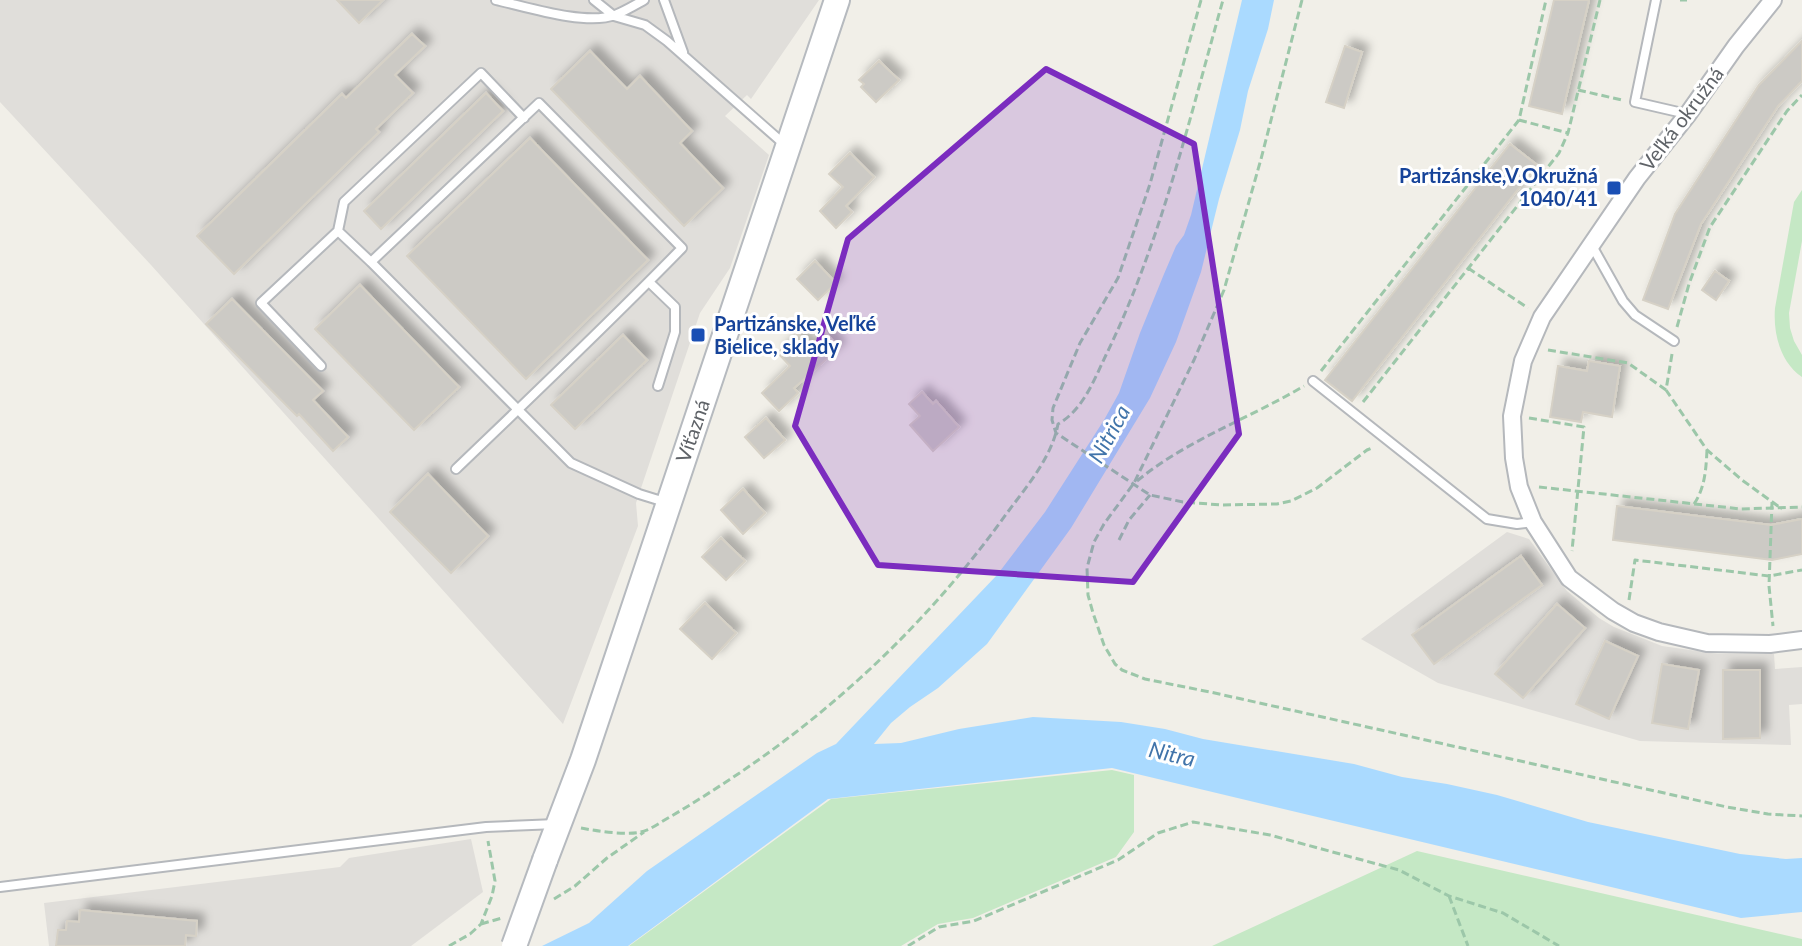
<svg xmlns="http://www.w3.org/2000/svg" width="1802" height="946" viewBox="0 0 1802 946" font-family="Lato,sans-serif">
<style>
.industrial{fill:#e0deda}
.green{fill:#c5e8c5}
.water{fill:#aadaff}
.building{fill:#cccac5;stroke:#d6d1c6;stroke-width:2;filter:url(#shadow)}
.lines{fill:none;stroke-linecap:round;stroke-linejoin:round}
.service-casing{stroke:#b5b8bc;stroke-width:12}
.minor-casing{stroke:#b5b8bc;stroke-width:20}
.secondary-casing{stroke:#b6babf;stroke-width:28}
.path{stroke:#9cc7a9;stroke-width:3;stroke-dasharray:8 4;stroke-linecap:butt}
.service{stroke:#fff;stroke-width:8}
.minor{stroke:#fff;stroke-width:16}
.secondary{stroke:#fff;stroke-width:24}
.secondary-bridge-casing{stroke:#b6babf;stroke-width:28;stroke-linecap:butt}
.secondary-bridge{stroke:#fff;stroke-width:24}
.marked{fill:#7b2cbf;fill-opacity:0.2;stroke:#7b2cbf;stroke-width:6;stroke-linejoin:round}
.transit-dot{fill:#1a4fb4;stroke:#fff;stroke-width:3}
.labels{text-anchor:middle;stroke-width:6;stroke-linejoin:round;paint-order:stroke}
.street-label{font-size:20px;fill:#5f6368;stroke:#fff}
.transit-label{font-size:20px;font-weight:bold;fill:#164399;stroke:#fff;text-anchor:end}
.water-label{font-size:22px;font-style:italic;fill:#4174aa;stroke:#fff}
</style>
<defs>
<filter id="shadow"><feDropShadow dx="7" dy="-7" stdDeviation="4" flood-color="#0004"/></filter>
</defs>
<rect width="100%" height="100%" fill="#f1efe8"/>
<path class="industrial" d="M 0,0 L 819,0 L 751,99 L 747,95 L 725,116 L 769,155 L 730,268 L 700,313 L 636,503 L 638,526 L 563,724 L 151,265 L 0,102 Z
M 1507,532 L 1529,539 L 1567,591 L 1599,618 L 1614,627 L 1662,646 L 1718,654 L 1774,654 L 1775,669 L 1802,667 L 1802,704 L 1789,705 L 1791,745 L 1640,741 L 1438,683 L 1361,639 Z
M 471,839 L 483,892 L 411,946 L 49,946 L 44,903 L 340,867 L 349,858 Z"/>
<path class="green" d="M 1802,190 L 1802,241 L 1789,313 L 1790,328 L 1794,341 L 1802,355 L 1802,377 C 1780,362 1773,333 1775,308 L 1794,202 Z
M 1112,770 L 1134,775 L 1134,832 L 1116,857 L 973,918 L 938,924 L 901,946 L 629,946 L 831,799 Z
M 1417,851 L 1802,939 L 1802,946 L 1212,946 Z"/>
<path class="water" d="M 1242,0 L 1274,0 L 1268,29 L 1248,91 L 1240,130 L 1219,199 L 1201,272 L 1176,342 L 1150,398 L 1071,528 L 987,644 L 938,688 L 910,707 L 891,723 L 874,744 L 901,743 L 959,729 L 1033,717 L 1121,722 L 1165,729 L 1203,739 L 1354,764 L 1402,777 L 1447,784 L 1497,795 L 1588,822 L 1740,854 L 1786,859 L 1802,858 L 1802,912 L 1741,918 L 1112,768 L 828,799 L 628,946 L 542,946 L 589,923 L 647,871 L 817,753 L 836,744 L 997,575 L 1045,512 L 1104,420 L 1119,393 L 1140,333 L 1164,274 L 1176,246 L 1184,235 L 1191,215 Z"/>
<path class="building" d="M 337,0 L 383,0 L 359,23 Z
M 1554,0 L 1589,0 L 1562,114 L 1529,106 Z
M 412,34 L 425,46 L 395,75 L 413,93 L 376,129 L 379,132 L 234,274 L 197,236 L 342,94 L 346,98 Z
M 1802,41 L 1802,81 L 1778,106 L 1701,224 L 1668,309 L 1643,300 L 1675,214 L 1759,85 Z
M 1345,46 L 1362,52 L 1344,108 L 1326,102 Z
M 590,51 L 627,89 L 640,76 L 692,131 L 680,143 L 723,188 L 684,226 L 551,89 Z
M 879,61 L 899,80 L 876,102 L 861,87 L 864,84 L 859,80 Z
M 486,93 L 503,111 L 381,229 L 364,211 Z
M 530,138 L 648,260 L 526,379 L 407,256 Z
M 1510,144 L 1537,165 L 1352,401 L 1325,380 Z
M 850,153 L 874,177 L 846,206 L 852,212 L 836,228 L 820,211 L 843,187 L 829,174 Z
M 815,261 L 836,283 L 818,300 L 797,279 Z
M 1715,271 L 1729,281 L 1716,300 L 1702,290 Z
M 360,285 L 459,387 L 414,430 L 315,329 Z
M 232,299 L 323,391 L 313,400 L 348,437 L 333,451 L 299,414 L 297,416 L 206,324 Z
M 825,332 L 839,348 L 794,388 L 798,393 L 779,411 L 762,393 L 790,366 L 778,353 L 798,334 L 811,347 Z
M 623,335 L 647,360 L 575,429 L 551,405 Z
M 1589,361 L 1620,366 L 1612,417 L 1583,412 L 1581,422 L 1550,417 L 1558,366 L 1587,371 Z
M 922,392 L 933,404 L 936,401 L 959,427 L 933,451 L 910,425 L 920,416 L 909,404 Z
M 766,418 L 785,440 L 764,458 L 745,437 Z
M 428,474 L 488,536 L 451,573 L 390,512 Z
M 743,489 L 765,513 L 743,534 L 721,510 Z
M 1617,506 L 1771,525 L 1802,519 L 1802,554 L 1772,560 L 1613,540 Z
M 721,538 L 745,561 L 726,580 L 702,557 Z
M 1521,556 L 1542,585 L 1434,664 L 1412,635 Z
M 705,603 L 736,633 L 712,659 L 680,629 Z
M 1557,604 L 1585,628 L 1523,698 L 1495,674 Z
M 1605,641 L 1638,656 L 1609,719 L 1576,704 Z
M 1662,664 L 1699,670 L 1688,729 L 1652,723 Z
M 1723,670 L 1760,670 L 1760,738 L 1723,739 Z
M 80,910 L 197,921 L 196,936 L 186,935 L 185,946 L 56,946 L 58,930 L 66,930 L 67,921 L 79,922 Z"/>
<g class="lines">
<defs>
<path id="service" d="M 496,0 C 527,7 586,26 615,15 C 625,11 635,5 644,0
M 594,0 L 614,16 L 645,25 L 667,41 L 784,144
M 664,0 L 683,52
M 1656,0 L 1635,102 L 1687,114
M 338,231 L 371,262
M 1591,244 L 1623,301 L 1635,315 L 1674,341
M 649,282 L 675,307 L 675,332 L 658,386
M 321,366 L 261,303 L 338,231 L 344,202 L 481,73 L 524,118
M 1313,381 L 1487,519 L 1517,524 L 1533,522
M 456,469 C 532,396 608,324 682,248 L 539,103 L 371,262 L 571,463 L 639,494 L 668,503
M 0,887 L 486,827 L 556,824"/>
<path id="minor" d="M 1773,0 L 1736,46 L 1688,114 L 1637,178 L 1542,317 L 1523,361 L 1512,416 L 1514,458 L 1519,487 L 1533,522 L 1569,578 L 1613,611 L 1634,623 L 1659,632 L 1707,643 L 1770,644 L 1802,640"/>
<path id="secondary" d="M 545,860 L 583,760 L 837,0"/>
</defs>
<use href="#service" class="service-casing"/>
<use href="#minor" class="minor-casing"/>
<use href="#secondary" class="secondary-casing"/>
<path class="path" d="M 1201,0 L 1150,184 L 1118,278 L 1080,343 L 1053,408 L 1052,420 L 1056,433 L 1150,495 L 1183,502 L 1222,505 L 1277,504 L 1291,501 L 1317,488 L 1367,450 L 1374,447
M 1302,0 L 1261,159 L 1224,290 L 1194,360 L 1134,483 L 1104,524 L 1094,542 L 1087,568 L 1088,595 L 1093,613 L 1104,645 L 1115,664 L 1122,670 L 1145,679 L 1210,692 L 1727,807 L 1768,814 L 1802,816
M 1680,0 L 1687,0
M 1578,90 L 1622,100
M 1519,120 L 1568,133
M 1468,268 L 1528,308
M 1677,327 L 1689,284 L 1710,227 L 1787,111 L 1802,95
M 1548,350 L 1628,363 L 1666,390
M 1672,354 L 1666,390 L 1707,450 L 1742,480 L 1782,509
M 1321,371 L 1519,120 L 1546,0
M 1363,402 L 1559,153 L 1568,133 L 1600,0
M 1529,418 L 1584,427 L 1572,551
M 1137,481 C 1187,440 1248,419 1304,386
M 1539,487 L 1741,509 L 1802,507
M 1772,502 L 1769,586 L 1773,626
M 1694,504 C 1705,488 1706,469 1707,450
M 1119,540 L 1129,520 L 1150,495
M 1629,600 L 1635,560 L 1769,576 L 1802,570
M 581,828 C 597,831 632,837 647,830 C 654,827 661,822 668,818 C 689,806 709,793 729,780 C 838,708 931,619 1007,513 C 1027,486 1052,457 1058,424 C 1083,410 1094,380 1106,355 C 1161,242 1189,120 1223,0
M 1449,896 L 1468,946
M 554,899 L 575,886 L 607,858 L 644,832
M 481,924 L 502,918
M 449,946 L 470,934 L 481,924 L 492,896 L 495,881 L 488,841
M 908,946 L 939,927 L 974,921 L 1118,860 L 1158,833 L 1193,822 L 1270,835 L 1399,870 L 1449,896 L 1503,913 L 1559,946"/>
<use href="#service" class="service"/>
<use href="#minor" class="minor"/>
<use href="#secondary" class="secondary"/>
<defs>
<path id="secondary-bridge" d="M 514,946 L 545,860"/>
</defs>
<use href="#secondary-bridge" class="secondary-bridge-casing"/>
<use href="#secondary-bridge" class="secondary-bridge"/>
</g>
<path class="marked" d="M 1046,69 L 1194,144 L 1239,434 L 1133,582 L 878,565 L 795,426 L 848,239 Z"/>
<g class="transit-dot">
<rect x="1606" y="180" width="16" height="16" rx="4"/>
<rect x="690" y="327" width="16" height="16" rx="4"/>
</g>
<g class="labels">
<g class="street-label">
<text transform="translate(1682 119) rotate(-53)" y="7">Veľká okružná</text>
<text transform="translate(693 431) rotate(-71)" y="7">Víťazná</text>
</g>
<g class="transit-label">
<text x="1598" y="183">Partizánske,V.Okružná<tspan x="1598" dy="23">1040/41</tspan></text>
<text x="714" y="331" text-anchor="start">Partizánske, Veľké<tspan x="714" dy="23">Bielice, sklady</tspan></text>
</g>
<g class="water-label">
<text transform="translate(1109 434) rotate(-61)" y="8">Nitrica</text>
<text transform="translate(1172 754) rotate(13)" y="8">Nitra</text>
</g>
</g>
</svg>
